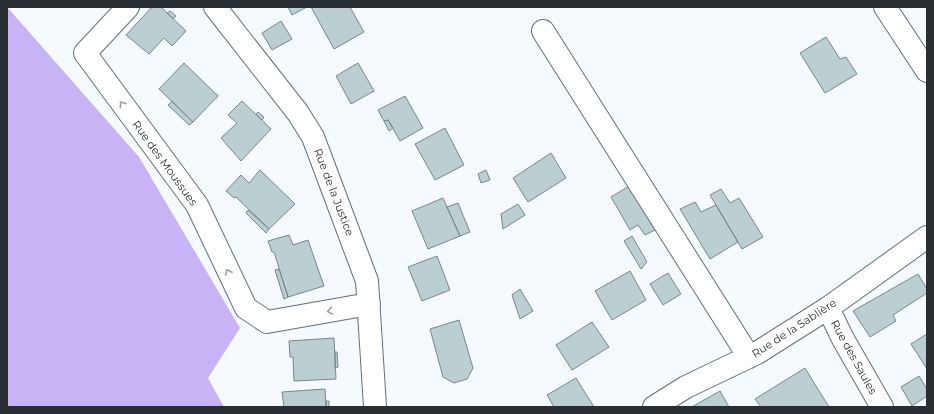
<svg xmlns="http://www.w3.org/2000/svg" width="934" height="414" viewBox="0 0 934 414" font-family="Montserrat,sans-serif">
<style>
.forest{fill:#c8b3f6}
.building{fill:#bbced0;stroke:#76888a}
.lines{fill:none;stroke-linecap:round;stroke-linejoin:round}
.minor-casing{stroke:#626f78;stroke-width:24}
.minor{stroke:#fff;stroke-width:22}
.oneway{stroke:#9ea1a2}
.labels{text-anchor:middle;stroke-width:3;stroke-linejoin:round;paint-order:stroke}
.street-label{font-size:11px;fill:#282e31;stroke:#fff}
</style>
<rect width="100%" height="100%" fill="#f4fafe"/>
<path class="forest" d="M 7,7 L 139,157 L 240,328 L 208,378 L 224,407 L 7,407 Z"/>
<path class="building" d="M 152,7 L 161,7 L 186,31 L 172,46 L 164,38 L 149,54 L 126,35 Z
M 288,7 L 307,7 L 292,15 Z
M 311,7 L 350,7 L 364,32 L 334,49 Z
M 170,11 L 176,16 L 173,19 L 167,13 Z
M 281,21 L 292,39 L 272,50 L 262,33 Z
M 826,37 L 840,59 L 846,57 L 857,74 L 825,93 L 800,53 Z
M 184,63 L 218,96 L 193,122 L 159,89 Z
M 358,63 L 374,91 L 351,104 L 336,76 Z
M 405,96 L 423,128 L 400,141 L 388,120 L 384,121 L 378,110 Z
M 172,101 L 193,122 L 189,125 L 168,105 Z
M 242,101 L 271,129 L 241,161 L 221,138 L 237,123 L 228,115 Z
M 258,112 L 264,117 L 262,120 L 256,114 Z
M 388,120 L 393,128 L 389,131 L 384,121 Z
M 445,128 L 464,165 L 435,180 L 415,144 Z
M 551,153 L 566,178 L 528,202 L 513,178 Z
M 260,170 L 295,204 L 269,229 L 236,197 L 234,198 L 226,191 L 241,175 L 249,183 Z
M 486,170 L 490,180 L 481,183 L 478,174 Z
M 631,185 L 657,229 L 645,235 L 638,225 L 630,230 L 611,197 Z
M 721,189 L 730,203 L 739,198 L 763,237 L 742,249 L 710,195 Z
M 443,198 L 460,236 L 428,249 L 412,211 Z
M 695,202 L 701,212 L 716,205 L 738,242 L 710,259 L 680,209 Z
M 458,203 L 470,232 L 460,236 L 447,207 Z
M 518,204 L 525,215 L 503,229 L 501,214 Z
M 248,210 L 269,229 L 266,233 L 246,213 Z
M 289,235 L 293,245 L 308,240 L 324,286 L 288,297 L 274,252 L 272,252 L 268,241 Z
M 632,236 L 647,262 L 641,269 L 624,241 Z
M 437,256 L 450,290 L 422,301 L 408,267 Z
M 279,269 L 288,297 L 284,299 L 275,270 Z
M 630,271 L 646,300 L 612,320 L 595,291 Z
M 668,273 L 681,294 L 663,305 L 650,284 Z
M 918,274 L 927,289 L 927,293 L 893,315 L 896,321 L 870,337 L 853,311 Z
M 520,289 L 533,311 L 520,319 L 512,295 Z
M 459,320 L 473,368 L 467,379 L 454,383 L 443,377 L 430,329 Z
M 592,322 L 609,347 L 572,370 L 556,345 Z
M 927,334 L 927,369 L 911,344 Z
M 334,338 L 336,379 L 294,381 L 293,357 L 290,357 L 289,341 Z
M 335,352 L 337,352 L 338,367 L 335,368 Z
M 805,368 L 829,407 L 761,407 L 755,399 Z
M 919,376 L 927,389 L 927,396 L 912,406 L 901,387 Z
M 576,378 L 594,407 L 554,407 L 547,395 Z
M 325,389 L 326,407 L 284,407 L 282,392 Z
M 720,391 L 729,407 L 692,407 L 697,404 Z
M 326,401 L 329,401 L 329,407 L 326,407 Z"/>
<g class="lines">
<defs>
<path id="minor" d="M 128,7 L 85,53 L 197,205 L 246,308 L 267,322 L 369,304
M 215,7 L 298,113 L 313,137 L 367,281 L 375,407
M 885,7 L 927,71
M 543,31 L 749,357
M 828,308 L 843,339 L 882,407
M 654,407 L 686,387 L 757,353 L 828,308 L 927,237"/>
</defs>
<use href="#minor" class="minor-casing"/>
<use href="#minor" class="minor"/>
</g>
<defs><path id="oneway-chevron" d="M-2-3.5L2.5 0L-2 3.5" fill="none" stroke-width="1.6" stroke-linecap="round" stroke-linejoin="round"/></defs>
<g class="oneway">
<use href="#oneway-chevron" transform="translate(122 104) rotate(-126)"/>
<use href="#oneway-chevron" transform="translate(228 272) rotate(-115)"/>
<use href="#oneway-chevron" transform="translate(330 311) rotate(170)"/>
</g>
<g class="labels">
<g class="street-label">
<text transform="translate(165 163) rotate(54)" y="4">Rue des Moussues</text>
<text transform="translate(334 192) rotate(69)" y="4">Rue de la Justice</text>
<text transform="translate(794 328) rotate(-33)" y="4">Rue de la Sablière</text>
<text transform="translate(854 357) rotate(61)" y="4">Rue des Saules</text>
</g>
</g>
<rect width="934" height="414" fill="none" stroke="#282e31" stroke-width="16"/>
</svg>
